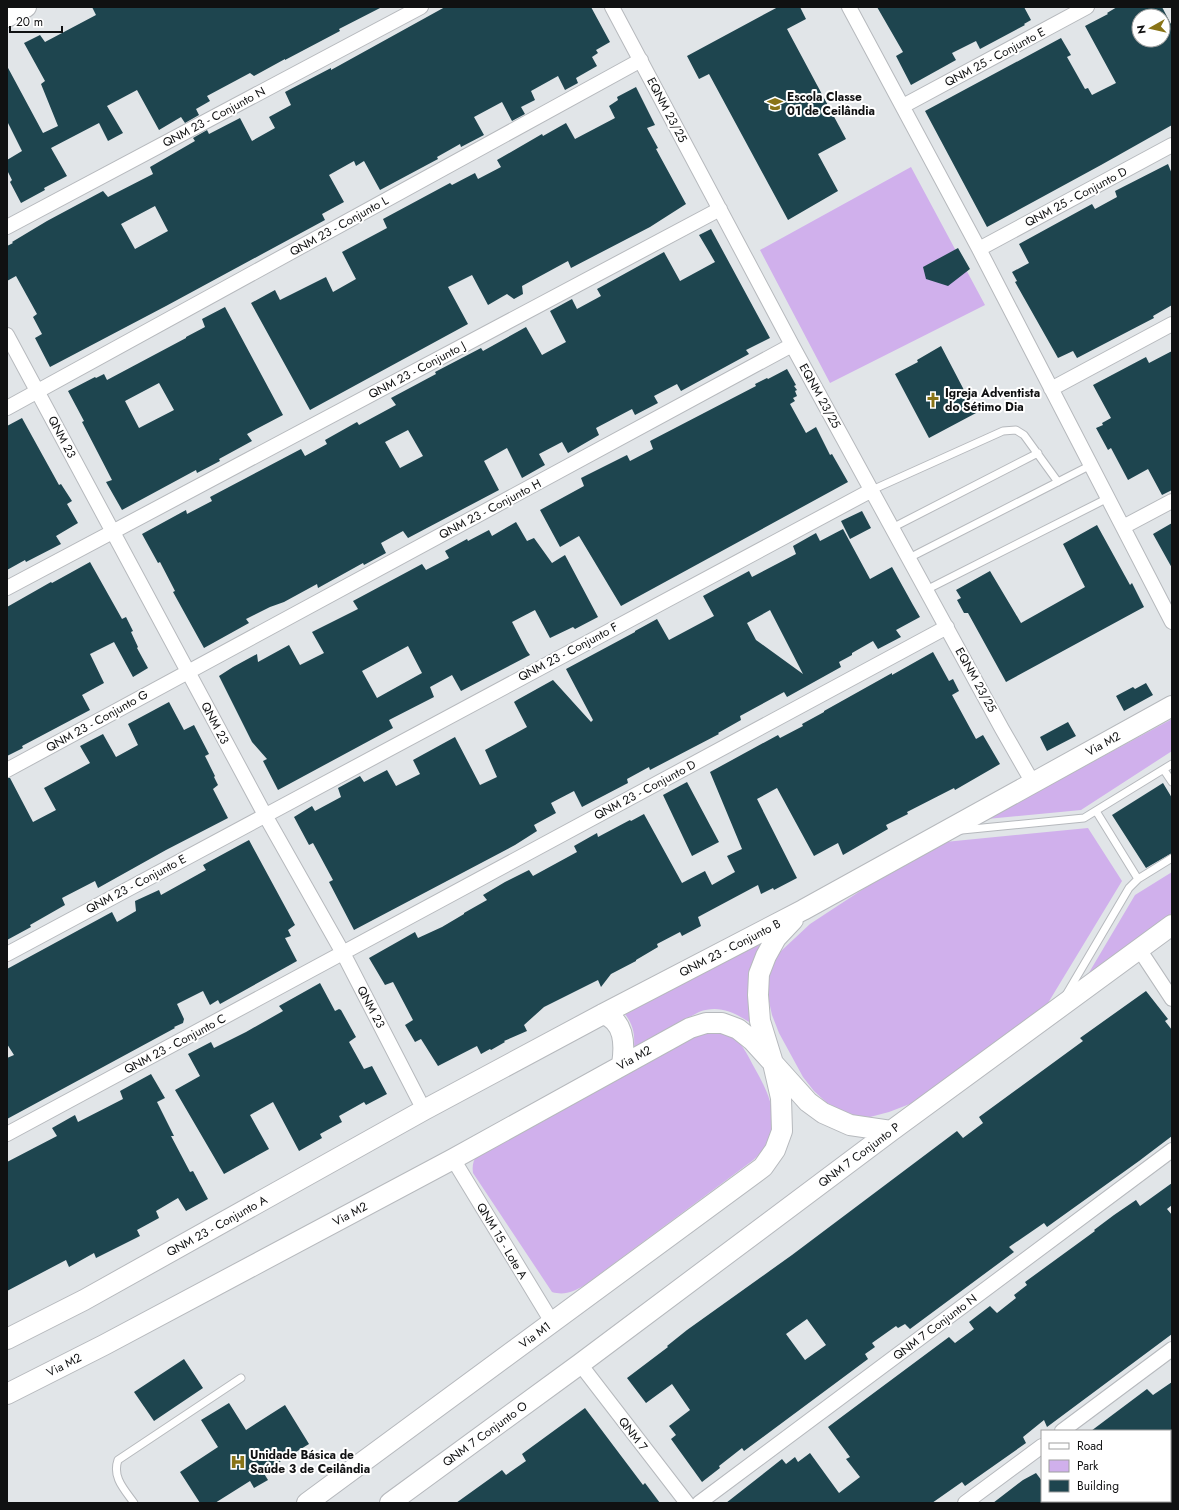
<svg xmlns="http://www.w3.org/2000/svg" width="1179" height="1510" viewBox="0 0 1179 1510" font-family="Jost,sans-serif">
<style>
.green{fill:#d0b0ec}
.building{fill:#1e454f;fill-rule:evenodd}
.lines{fill:none;stroke-linecap:round;stroke-linejoin:round}
.service-casing{stroke:#b6b9bd;stroke-width:9}
.minor-casing{stroke:#b6b9bd;stroke-width:16}
.secondary-casing{stroke:#b6b9bd;stroke-width:22}
.service{stroke:#fff;stroke-width:7}
.minor{stroke:#fff;stroke-width:14}
.secondary{stroke:#fff;stroke-width:20}
.labels{text-anchor:middle;stroke-width:4;stroke-linejoin:round;paint-order:stroke}
.street-label{font-size:12px;fill:#101112;stroke:#fff}
.poi-label{font-size:12px;font-weight:bold;fill:#101112;stroke:#fff;text-anchor:start}
</style>
<rect width="100%" height="100%" fill="#e1e5e8"/>
<path class="green" d="M 911,167 L 985,305 L 830,383 L 760,250 Z
M 1172,719 L 1172,751 L 1081,810 L 987,819 Z
M 1088,828 L 1122,881 L 1048,1003 L 915,1102 L 889,1112 L 870,1117 L 856,1116 L 839,1109 L 827,1103 L 814,1091 L 803,1077 L 779,1033 L 772,1015 L 768,997 L 769,974 L 774,963 L 780,952 L 810,924 L 874,882 L 945,842 Z
M 1172,872 L 1172,913 L 1087,976 L 1135,895 Z
M 765,939 C 744,970 746,991 754,1025 C 736,1014 721,1004 699,1012 L 634,1047 C 635,1033 633,1025 625,1014 Z
M 715,1031 C 722,1033 730,1035 735,1039 C 744,1046 749,1058 754,1067 C 773,1100 786,1132 752,1161 L 585,1285 C 574,1291 565,1296 552,1292 L 473,1173 C 472,1166 473,1161 477,1155 L 697,1034 Z"/>
<path class="building" d="M 92,7 L 382,7 L 339,29 L 340,31 L 285,60 L 285,59 L 254,76 L 250,73 L 207,96 L 210,101 L 196,109 L 199,115 L 185,123 L 181,117 L 159,130 L 137,90 L 107,106 L 123,133 L 108,141 L 99,123 L 51,148 L 67,176 L 44,188 L 45,190 L 21,203 L 10,182 L 12,180 L 7,170 L 7,160 L 22,151 L 7,121 L 7,66 L 43,133 L 58,126 L 41,84 L 45,81 L 24,43 L 40,35 L 45,42 L 96,15 Z
M 445,7 L 591,7 L 610,42 L 596,50 L 598,53 L 592,57 L 597,66 L 576,78 L 578,83 L 565,90 L 558,76 L 531,91 L 535,100 L 521,107 L 525,114 L 512,121 L 502,102 L 474,117 L 484,135 L 461,147 L 460,144 L 437,157 L 438,159 L 380,190 L 364,161 L 356,166 L 354,161 L 329,175 L 344,202 L 322,214 L 325,220 L 166,306 L 50,367 L 35,338 L 42,334 L 33,317 L 37,314 L 16,276 L 7,281 L 7,246 L 13,243 L 12,242 L 47,221 L 103,191 L 108,197 L 153,174 L 150,167 L 195,141 L 193,138 L 207,130 L 209,134 L 240,118 L 252,141 L 275,128 L 269,117 L 291,105 L 285,92 L 331,68 L 331,70 ZM 155,206 L 168,231 L 135,249 L 121,224 Z
M 778,7 L 800,7 L 806,19 L 787,29 L 846,139 L 818,154 L 838,191 L 788,220 L 709,74 L 699,79 L 687,56 Z
M 877,7 L 1024,7 L 1031,20 L 1024,24 L 1025,25 L 980,49 L 976,41 L 952,53 L 956,60 L 911,85 L 896,56 L 903,52 Z
M 1117,7 L 1162,7 L 1172,26 L 1172,125 L 1101,165 L 987,227 L 925,111 L 1061,38 L 1071,55 L 1067,57 L 1085,89 L 1088,88 L 1092,95 L 1116,83 L 1085,26 L 1108,14 L 1107,13 ZM 1139,16 L 1163,16 L 1163,40 L 1139,40 Z
M 636,87 L 655,125 L 647,128 L 658,148 L 656,149 L 686,204 L 650,227 L 571,268 L 568,261 L 522,286 L 523,294 L 514,299 L 507,294 L 488,305 L 472,275 L 448,287 L 468,324 L 310,410 L 251,303 L 275,290 L 280,300 L 326,277 L 333,292 L 356,279 L 342,252 L 387,228 L 383,219 L 450,183 L 452,185 L 475,173 L 478,179 L 501,167 L 497,160 L 542,134 L 543,136 L 566,123 L 575,139 L 615,118 L 609,106 L 618,100 L 617,97 Z
M 1168,164 L 1172,174 L 1172,305 L 1153,316 L 1154,318 L 1077,358 L 1073,351 L 1058,358 L 1015,282 L 1017,281 L 1012,272 L 1029,263 L 1019,244 L 1092,204 L 1095,209 L 1117,197 L 1115,191 Z
M 711,229 L 770,338 L 746,350 L 749,354 L 681,391 L 677,384 L 654,396 L 658,403 L 635,415 L 632,409 L 596,428 L 599,435 L 568,453 L 562,442 L 539,454 L 545,465 L 522,478 L 507,448 L 484,461 L 499,490 L 408,538 L 403,531 L 381,543 L 386,553 L 364,565 L 363,563 L 318,588 L 317,584 L 284,602 L 270,607 L 246,619 L 249,623 L 204,648 L 173,592 L 175,591 L 160,562 L 158,563 L 142,534 L 186,510 L 187,514 L 212,501 L 210,497 L 301,449 L 305,456 L 327,444 L 325,440 L 357,422 L 359,425 L 396,405 L 391,398 L 436,374 L 435,372 L 481,348 L 483,351 L 526,327 L 542,355 L 566,342 L 550,311 L 572,299 L 577,309 L 601,296 L 597,289 L 664,252 L 680,281 L 715,262 L 699,235 ZM 408,430 L 423,456 L 400,468 L 385,442 Z
M 958,248 L 970,269 L 948,286 L 926,279 L 923,267 Z
M 225,307 L 283,415 L 247,434 L 252,441 L 219,459 L 220,461 L 197,473 L 196,470 L 122,510 L 106,482 L 112,480 L 82,422 L 84,421 L 68,391 L 95,377 L 96,378 L 104,374 L 107,380 L 186,338 L 186,337 L 205,327 L 202,319 ZM 159,383 L 174,410 L 139,428 L 125,401 Z
M 941,346 L 976,413 L 929,438 L 895,374 L 918,362 L 917,360 Z
M 1172,351 L 1172,490 L 1162,495 L 1148,469 L 1128,480 L 1111,448 L 1108,450 L 1096,428 L 1103,425 L 1102,423 L 1111,418 L 1093,385 L 1146,357 L 1149,363 Z
M 787,369 L 796,385 L 794,386 L 797,390 L 795,391 L 797,396 L 793,398 L 795,401 L 790,404 L 806,433 L 816,427 L 830,455 L 832,454 L 848,482 L 621,606 L 579,536 L 560,547 L 540,510 L 584,486 L 581,478 L 627,455 L 630,461 L 653,449 L 650,441 L 756,386 L 755,384 L 767,378 L 768,379 Z
M 22,418 L 59,485 L 61,484 L 72,501 L 67,504 L 78,523 L 56,536 L 61,544 L 26,562 L 25,560 L 7,570 L 7,426 Z
M 862,511 L 871,528 L 850,539 L 841,521 Z
M 516,522 L 527,541 L 534,538 L 552,563 L 565,555 L 598,617 L 575,629 L 573,627 L 550,638 L 535,610 L 512,622 L 527,651 L 530,655 L 461,691 L 452,675 L 430,687 L 434,697 L 389,720 L 393,728 L 278,790 L 263,761 L 267,759 L 252,742 L 219,676 L 233,667 L 257,654 L 258,662 L 289,645 L 300,665 L 324,653 L 312,632 L 358,609 L 353,601 L 422,564 L 426,570 L 449,558 L 445,551 L 467,539 L 468,541 L 489,530 L 492,536 ZM 408,646 L 422,673 L 377,698 L 362,671 Z
M 1172,523 L 1172,568 L 1153,534 Z
M 1097,525 L 1130,585 L 1132,583 L 1144,607 L 1006,682 L 968,613 L 964,613 L 957,600 L 961,598 L 956,590 L 990,571 L 1021,623 L 1085,587 L 1063,544 Z
M 843,529 L 870,579 L 892,567 L 913,605 L 920,617 L 896,630 L 901,637 L 878,649 L 873,641 L 852,653 L 852,655 L 839,662 L 841,667 L 787,697 L 784,692 L 740,716 L 741,720 L 718,733 L 719,734 L 650,770 L 649,767 L 627,779 L 628,783 L 582,807 L 574,791 L 551,803 L 556,813 L 534,825 L 537,831 L 515,845 L 354,930 L 329,882 L 333,880 L 313,843 L 309,845 L 294,817 L 312,806 L 315,811 L 341,797 L 338,788 L 360,776 L 364,782 L 387,770 L 396,786 L 420,774 L 413,760 L 455,737 L 480,785 L 497,777 L 485,750 L 527,727 L 514,702 L 517,700 L 553,680 L 591,722 L 593,720 L 566,669 L 635,632 L 635,631 L 657,619 L 669,640 L 714,616 L 703,596 L 749,571 L 752,577 L 796,554 L 793,546 L 816,533 L 820,541 ZM 770,610 L 803,674 L 756,640 L 747,623 Z
M 90,562 L 122,619 L 126,617 L 133,631 L 131,632 L 138,647 L 137,648 L 148,668 L 133,677 L 114,642 L 90,654 L 104,683 L 82,695 L 90,710 L 22,746 L 23,748 L 7,756 L 7,607 L 51,582 L 52,583 Z
M 933,652 L 949,681 L 953,679 L 959,691 L 952,695 L 976,739 L 983,735 L 1000,764 L 955,790 L 954,788 L 907,812 L 908,814 L 886,825 L 888,829 L 843,855 L 838,843 L 814,856 L 777,788 L 757,799 L 797,878 L 774,890 L 773,888 L 761,894 L 758,885 L 698,917 L 701,926 L 682,936 L 680,932 L 657,944 L 658,947 L 636,960 L 636,961 L 611,974 L 601,987 L 598,980 L 544,1007 L 524,1025 L 527,1031 L 504,1041 L 505,1042 L 491,1050 L 490,1049 L 481,1054 L 477,1046 L 438,1066 L 421,1039 L 415,1042 L 405,1025 L 413,1020 L 393,982 L 385,985 L 369,958 L 415,932 L 418,938 L 442,927 L 464,914 L 464,913 L 487,900 L 483,895 L 505,882 L 529,870 L 533,876 L 577,852 L 574,846 L 597,833 L 598,837 L 630,820 L 631,821 L 644,814 L 682,883 L 705,871 L 712,885 L 735,872 L 727,856 L 742,849 L 710,772 L 778,735 L 780,738 L 803,726 L 802,724 L 824,712 L 824,711 L 892,673 L 892,675 Z
M 1146,683 L 1153,695 L 1124,711 L 1116,696 L 1133,687 L 1135,689 Z
M 169,702 L 184,730 L 194,725 L 209,754 L 205,756 L 215,776 L 214,777 L 218,785 L 213,789 L 228,818 L 166,850 L 98,888 L 95,881 L 62,898 L 65,905 L 30,925 L 31,927 L 7,940 L 7,778 L 10,778 L 33,822 L 56,810 L 44,788 L 90,763 L 80,746 L 103,734 L 116,757 L 138,745 L 128,724 Z
M 1068,722 L 1076,736 L 1047,751 L 1040,737 Z
M 687,782 L 719,842 L 692,856 L 663,795 Z
M 1163,783 L 1172,798 L 1172,853 L 1146,868 L 1112,815 Z
M 249,840 L 295,925 L 288,930 L 291,936 L 285,938 L 297,961 L 220,1004 L 218,1000 L 210,1005 L 203,991 L 177,1004 L 184,1019 L 183,1023 L 174,1027 L 175,1028 L 7,1119 L 7,1058 L 14,1055 L 7,1044 L 7,969 L 112,912 L 117,922 L 136,911 L 135,901 L 159,890 L 161,895 L 206,870 L 203,865 Z
M 320,983 L 335,1011 L 339,1009 L 341,1010 L 356,1037 L 349,1042 L 364,1069 L 372,1066 L 387,1094 L 366,1105 L 364,1102 L 339,1116 L 342,1122 L 320,1134 L 322,1138 L 299,1151 L 273,1102 L 250,1115 L 269,1149 L 224,1174 L 175,1090 L 200,1076 L 188,1054 L 211,1042 L 214,1048 L 246,1032 L 283,1011 L 279,1006 Z
M 1146,991 L 1168,1019 L 1165,1021 L 1172,1030 L 1172,1136 L 1139,1161 L 1047,1227 L 1044,1223 L 1009,1247 L 1014,1252 L 910,1329 L 905,1324 L 898,1328 L 896,1326 L 872,1343 L 875,1347 L 865,1354 L 868,1359 L 744,1451 L 742,1448 L 719,1466 L 720,1468 L 702,1482 L 671,1439 L 676,1435 L 669,1426 L 690,1410 L 672,1384 L 646,1403 L 627,1378 L 668,1347 L 667,1346 L 687,1330 L 792,1255 L 957,1131 L 963,1138 L 983,1123 L 979,1117 L 1083,1041 L 1080,1038 ZM 807,1319 L 826,1345 L 805,1360 L 786,1334 Z
M 151,1074 L 165,1098 L 157,1102 L 174,1136 L 171,1136 L 190,1172 L 193,1171 L 208,1199 L 186,1211 L 178,1198 L 156,1211 L 159,1218 L 137,1230 L 140,1236 L 96,1258 L 94,1253 L 69,1267 L 66,1260 L 7,1291 L 7,1162 L 57,1136 L 52,1128 L 75,1115 L 78,1122 L 123,1099 L 120,1091 Z
M 1172,1183 L 1172,1205 L 1167,1209 L 1172,1215 L 1172,1334 L 1047,1427 L 1044,1420 L 1023,1437 L 1026,1443 L 965,1486 L 962,1482 L 932,1503 L 726,1503 L 782,1459 L 786,1464 L 795,1457 L 798,1462 L 810,1453 L 839,1493 L 860,1477 L 846,1459 L 850,1457 L 828,1427 L 949,1337 L 955,1343 L 974,1329 L 969,1322 L 990,1306 L 997,1313 L 1016,1298 L 1014,1295 L 1027,1285 L 1025,1282 L 1095,1231 L 1094,1230 L 1114,1215 L 1136,1200 L 1140,1206 Z
M 184,1359 L 203,1388 L 154,1421 L 134,1392 Z
M 1172,1382 L 1172,1431 L 1091,1431 L 1147,1389 L 1153,1395 Z
M 229,1403 L 246,1430 L 285,1405 L 309,1444 L 263,1472 L 268,1480 L 254,1488 L 250,1481 L 215,1503 L 200,1503 L 180,1472 L 218,1447 L 201,1420 Z
M 585,1408 L 643,1485 L 645,1483 L 660,1503 L 456,1503 L 502,1470 L 506,1475 L 526,1461 L 522,1454 Z
M 1036,1473 L 1042,1481 L 1042,1503 L 993,1503 L 1023,1480 Z"/>
<g class="lines">
<defs>
<path id="service" d="M 872,490 L 1003,431 L 1016,430 L 1024,435 L 1058,482
M 892,528 L 1038,453
M 909,558 L 1091,465
M 926,590 L 1108,498
M 1164,770 L 1172,782
M 1096,811 L 1138,879
M 962,830 L 1084,818 L 1172,764
M 1066,995 L 1129,888 L 1138,879 L 1172,858
M 134,1503 C 124,1489 112,1477 118,1460 L 241,1378"/>
<path id="minor" d="M 612,7 L 792,345 L 1002,729 L 1033,783
M 849,7 L 979,249 L 1172,622
M 903,106 L 1087,7
M 7,227 L 421,7
M 979,249 L 1172,145
M 7,335 L 265,815 L 343,953 L 424,1110
M 1051,389 L 1172,324
M 7,408 L 641,60
M 1123,527 L 1172,501
M 7,588 L 720,209
M 7,770 L 792,345
M 1139,949 L 1172,999
M 7,954 L 872,490
M 7,1134 L 947,627
M 453,1159 L 552,1322
M 580,1364 L 687,1503
M 1062,1431 L 1172,1349
M 699,1503 L 1172,1150
M 965,1503 L 1042,1446"/>
<path id="secondary" d="M 7,17 L 26,7
M 793,920 L 776,938 L 766,956 L 759,974 L 758,995 L 760,1021 L 773,1063 L 808,1102 L 823,1113 L 850,1125 L 891,1131
M 603,1014 C 625,1021 625,1045 622,1065
M 7,1339 L 84,1300 L 424,1110 L 603,1014 L 803,910 L 1172,706
M 7,1394 L 104,1345 L 453,1159 L 690,1028 L 706,1023 L 722,1023 L 738,1029 L 753,1041 L 773,1063 L 781,1098 L 782,1131 L 775,1150 L 763,1167 L 307,1503
M 390,1503 L 580,1364 L 891,1131 L 1172,925"/>
</defs>
<use href="#service" class="service-casing"/>
<use href="#minor" class="minor-casing"/>
<use href="#secondary" class="secondary-casing"/>
<use href="#service" class="service"/>
<use href="#minor" class="minor"/>
<use href="#secondary" class="secondary"/>
</g>
<defs>
<symbol id="school-bare" viewBox="-9 -9 18 18"><path d="M0-5L7-2L0 1L-7-2ZM-4 1L0 2.5L4 1V4Q0 6-4 4Z" fill="#897417" stroke="#fff" stroke-width="2.5" paint-order="stroke"/></symbol>
<symbol id="church-bare" viewBox="-9 -9 18 18"><path d="M-1.2-6h2.4v3.5h3.3v2.4h-3.3V6h-2.4V-.1h-3.3v-2.4h3.3Z" fill="#897417" stroke="#fff" stroke-width="2.5" paint-order="stroke"/></symbol>
<symbol id="hospital-bare" viewBox="-9 -9 18 18"><path d="M-5-5h3v3.5h4V-5h3V5h-3V1.5h-4V5h-3Z" fill="#897417" stroke="#fff" stroke-width="2.5" paint-order="stroke"/></symbol>
</defs>
<g fill-rule="evenodd">
<use href="#school-bare" x="764" y="93" width="22" height="22"/>
<use href="#church-bare" x="922" y="389" width="22" height="22"/>
<use href="#hospital-bare" x="227" y="1451" width="22" height="22"/>
</g>
<g class="labels">
<g class="street-label">
<text transform="translate(995 57) rotate(-28)" y="4">QNM 25 - Conjunto E</text>
<text transform="translate(667 110) rotate(62)" y="4">EQNM 23/25</text>
<text transform="translate(214 117) rotate(-28)" y="4">QNM 23 - Conjunto N</text>
<text transform="translate(1076 197) rotate(-28)" y="4">QNM 25 - Conjunto D</text>
<text transform="translate(339 226) rotate(-29)" y="4">QNM 23 - Conjunto L</text>
<text transform="translate(417 370) rotate(-28)" y="4">QNM 23 - Conjunto J</text>
<text transform="translate(820 396) rotate(61)" y="4">EQNM 23/25</text>
<text transform="translate(62 437) rotate(62)" y="4">QNM 23</text>
<text transform="translate(490 509) rotate(-28)" y="4">QNM 23 - Conjunto H</text>
<text transform="translate(568 652) rotate(-28)" y="4">QNM 23 - Conjunto F</text>
<text transform="translate(976 680) rotate(61)" y="4">EQNM 23/25</text>
<text transform="translate(97 721) rotate(-29)" y="4">QNM 23 - Conjunto G</text>
<text transform="translate(215 723) rotate(62)" y="4">QNM 23</text>
<text transform="translate(1103 744) rotate(-29)" y="4">Via M2</text>
<text transform="translate(645 790) rotate(-28)" y="4">QNM 23 - Conjunto D</text>
<text transform="translate(136 884) rotate(-28)" y="4">QNM 23 - Conjunto E</text>
<text transform="translate(730 948) rotate(-27)" y="4">QNM 23 - Conjunto B</text>
<text transform="translate(371 1007) rotate(62)" y="4">QNM 23</text>
<text transform="translate(175 1044) rotate(-28)" y="4">QNM 23 - Conjunto C</text>
<text transform="translate(634 1058) rotate(-29)" y="4">Via M2</text>
<text transform="translate(859 1155) rotate(-37)" y="4">QNM 7 Conjunto P</text>
<text transform="translate(350 1214) rotate(-28)" y="4">Via M2</text>
<text transform="translate(217 1226) rotate(-29)" y="4">QNM 23 - Conjunto A</text>
<text transform="translate(502 1241) rotate(59)" y="4">QNM 15 - Lote A</text>
<text transform="translate(935 1327) rotate(-37)" y="4">QNM 7 Conjunto N</text>
<text transform="translate(535 1335) rotate(-36)" y="4">Via M1</text>
<text transform="translate(64 1365) rotate(-27)" y="4">Via M2</text>
<text transform="translate(485 1434) rotate(-36)" y="4">QNM 7 Conjunto O</text>
<text transform="translate(633 1434) rotate(52)" y="4">QNM 7</text>
</g>
<g class="poi-label">
<text x="787" y="101">Escola Classe<tspan x="787" dy="14">01 de Ceilândia</tspan></text>
<text x="945" y="397">Igreja Adventista<tspan x="945" dy="14">do Sétimo Dia</tspan></text>
<text x="250" y="1459">Unidade Básica de<tspan x="250" dy="14">Saúde 3 de Ceilândia</tspan></text>
</g>
</g>
<rect width="1179" height="1510" fill="none" stroke="#101112" stroke-width="16"/>
<rect x="1041" y="1430" width="130" height="72" fill="#ffffff" stroke="#9fa0a0"/>
<rect x="1049" y="1443" width="20" height="6" fill="#ffffff" stroke="#9fa0a0"/>
<text x="1077" y="1450" font-size="12" fill="#101112">Road</text>
<rect x="1049" y="1460" width="20" height="12" fill="#d0b0ec" stroke="#9fa0a0"/>
<text x="1077" y="1470" font-size="12" fill="#101112">Park</text>
<rect x="1049" y="1480" width="20" height="12" fill="#1e454f" stroke="#9fa0a0"/>
<text x="1077" y="1490" font-size="12" fill="#101112">Building</text>
<g transform="translate(1151 28) rotate(262)"><circle r="19" fill="#ffffff" stroke="#9fa0a0"/>
<path d="M0-3L7 15L0 10L-7 15Z" fill="#897417"/>
<text y="-6" font-size="11" font-weight="bold" text-anchor="middle" fill="#101112">N</text>
</g>
<path d="M10 26v6h52v-6" fill="none" stroke="#101112" stroke-width="2"/>
<text x="16" y="26" font-size="12" fill="#101112" stroke="#ffffff" stroke-width="3" paint-order="stroke">20 m</text>
</svg>
